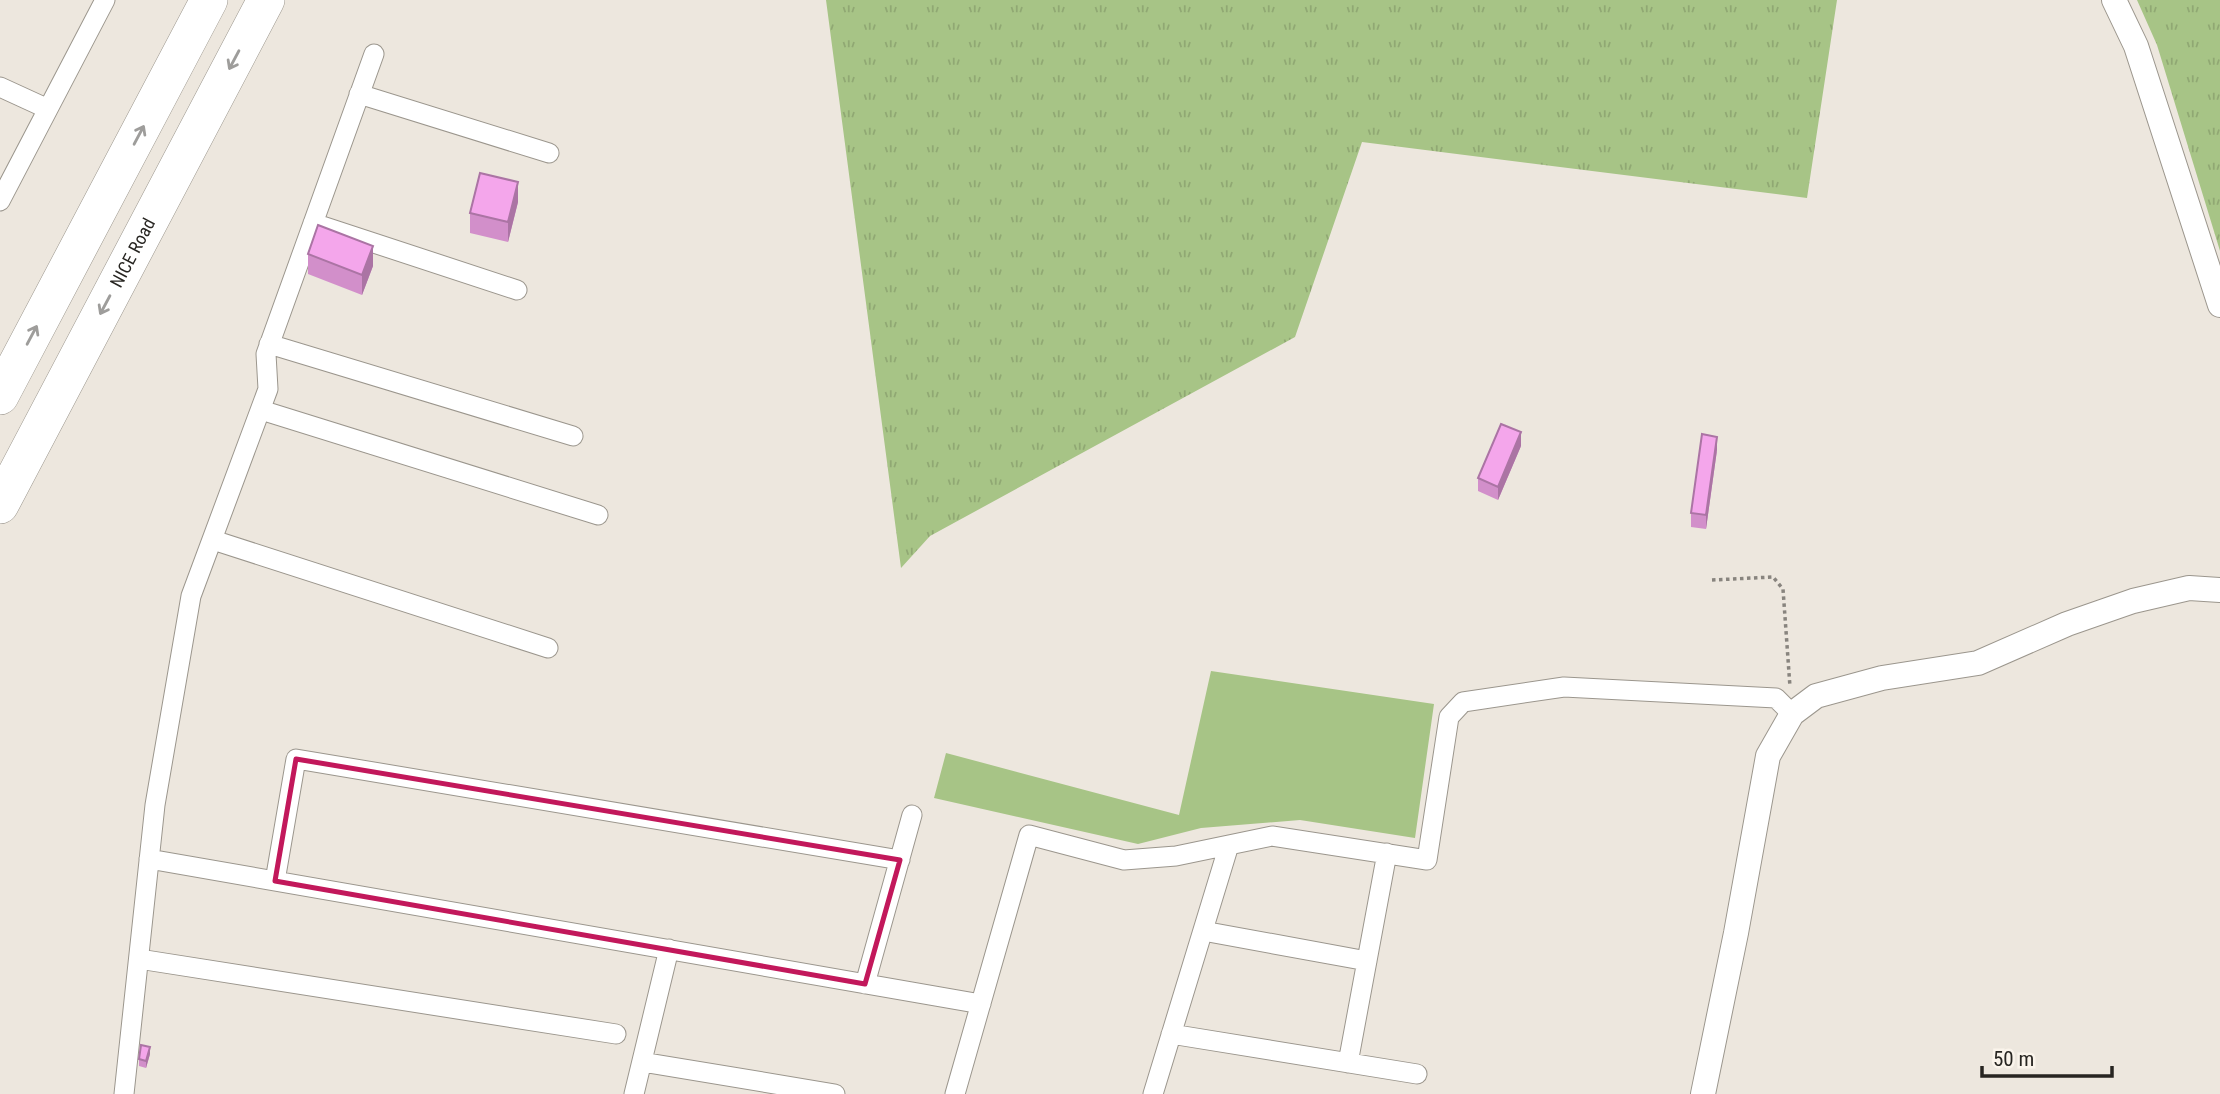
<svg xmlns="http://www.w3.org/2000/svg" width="2220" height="1094" viewBox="0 0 2220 1094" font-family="'Roboto Condensed',sans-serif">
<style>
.grass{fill:url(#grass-tufts)}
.park{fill:#a7c486}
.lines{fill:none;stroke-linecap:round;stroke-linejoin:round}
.minor-casing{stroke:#9b968d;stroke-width:21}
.tertiary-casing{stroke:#9b968d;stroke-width:26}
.motorway-casing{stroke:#9b968d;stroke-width:38}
.path{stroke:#88847e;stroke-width:3.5;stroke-dasharray:3.5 3.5;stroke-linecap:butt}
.minor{stroke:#fff;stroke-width:19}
.tertiary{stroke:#fff;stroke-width:24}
.motorway{stroke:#fff;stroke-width:37}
.wall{fill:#d28fca}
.shaded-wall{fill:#ab74a4}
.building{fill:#f4a6eb;stroke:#ab74a4;stroke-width:2}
.oneway{stroke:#9e9d9b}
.marked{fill:none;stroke:#c2185b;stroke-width:5;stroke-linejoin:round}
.labels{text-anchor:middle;stroke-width:5;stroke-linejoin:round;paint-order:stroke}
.street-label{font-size:18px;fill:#272521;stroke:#faf4eb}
</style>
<defs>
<pattern id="grass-tufts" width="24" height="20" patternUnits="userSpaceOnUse" patternTransform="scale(1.75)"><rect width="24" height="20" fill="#a7c486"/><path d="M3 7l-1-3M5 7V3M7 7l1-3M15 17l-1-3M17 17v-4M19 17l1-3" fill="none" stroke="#90a873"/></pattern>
</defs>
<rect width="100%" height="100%" fill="#ede7de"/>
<path class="grass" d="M 826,0 L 1837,0 L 1807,198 L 1362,142 L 1295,337 L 930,536 L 901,568 Z
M 2137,0 L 2220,0 L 2220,251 L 2157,45 Z"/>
<path class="park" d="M 1211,671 L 1434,704 L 1415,838 L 1300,820 L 1201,828 L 1138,844 L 934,798 L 946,753 L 1179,815 Z"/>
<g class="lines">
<defs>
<path id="minor" d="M 0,87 L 48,109
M 359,94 L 549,153
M 0,201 L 105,0
M 313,223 L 517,290
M 269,344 L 573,436
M 261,410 L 598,515
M 213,540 L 548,648
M 149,859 L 981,1004
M 275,881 L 296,759 L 900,860
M 1203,931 L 1367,961
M 139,959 L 616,1034
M 865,984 L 912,815
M 1171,1034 L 1417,1074
M 642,1062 L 835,1094
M 1348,1063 L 1387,853
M 124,1094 L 155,805 L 191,596 L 268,389 L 266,354 L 374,54
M 634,1094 L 669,949
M 955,1094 L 1029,835 L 1124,860 L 1176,856 L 1272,836 L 1427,860 L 1449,717 L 1463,702 L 1564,687 L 1776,698 L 1792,714
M 1153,1094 L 1229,845"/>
<path id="tertiary" d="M 2114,0 L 2136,46 L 2220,305
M 1703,1094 L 1736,933 L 1768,756 L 1792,714 L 1816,696 L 1882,678 L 1978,663 L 2067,624 L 2133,601 L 2189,588 L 2220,590"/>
<g id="motorway">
<path d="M 0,396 L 209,0"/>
<path id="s1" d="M 0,505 L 266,0"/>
</g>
</defs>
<use href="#minor" class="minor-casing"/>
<use href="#tertiary" class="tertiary-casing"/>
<use href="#motorway" class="motorway-casing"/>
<path class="path" d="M 1712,580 L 1773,577 L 1783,589 L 1790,687"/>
<use href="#minor" class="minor"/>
<use href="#tertiary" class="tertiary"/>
<use href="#motorway" class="motorway"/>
</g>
<path class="wall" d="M 518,202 L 508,242 L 470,233 L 470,213 Z
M 308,254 L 373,266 L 362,295 L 308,274 Z
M 1521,446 L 1498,500 L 1478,491 L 1478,478 Z
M 1717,450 L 1706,529 L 1691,527 L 1691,513 Z
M 150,1054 L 146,1068 L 139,1066 L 139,1059 Z"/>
<path class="shaded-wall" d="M 518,182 L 518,202 L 508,242 L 508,222 Z
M 373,246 L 373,266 L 362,295 L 362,275 Z
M 1521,432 L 1521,446 L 1498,500 L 1498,487 Z
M 1717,437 L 1717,450 L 1706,529 L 1706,515 Z
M 150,1047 L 150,1054 L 146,1068 L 146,1061 Z"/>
<path class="building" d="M 480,173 L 518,182 L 508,222 L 470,213 Z
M 318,225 L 373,246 L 362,275 L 308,254 Z
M 1501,424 L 1521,432 L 1498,487 L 1478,478 Z
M 1702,434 L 1717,437 L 1706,515 L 1691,513 Z
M 141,1045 L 150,1047 L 146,1061 L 139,1059 Z"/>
<defs><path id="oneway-shaft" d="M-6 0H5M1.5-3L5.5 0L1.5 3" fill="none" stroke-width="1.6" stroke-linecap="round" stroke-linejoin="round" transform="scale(1.75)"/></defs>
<g class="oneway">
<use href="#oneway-shaft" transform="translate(234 60) rotate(118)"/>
<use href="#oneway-shaft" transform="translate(139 135) rotate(-62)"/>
<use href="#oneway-shaft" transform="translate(105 305) rotate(118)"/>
<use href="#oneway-shaft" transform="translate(32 335) rotate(-62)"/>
</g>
<path class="marked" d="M 296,759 L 900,860 L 865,984 L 275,881 Z"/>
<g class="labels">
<g class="street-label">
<text dy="6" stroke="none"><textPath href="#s1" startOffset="285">NICE Road</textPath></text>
</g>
</g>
<path d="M1982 1066v10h130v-10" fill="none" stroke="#272521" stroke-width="3.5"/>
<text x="1993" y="1066" font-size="21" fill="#272521" stroke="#faf4eb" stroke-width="5" paint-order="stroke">50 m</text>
</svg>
